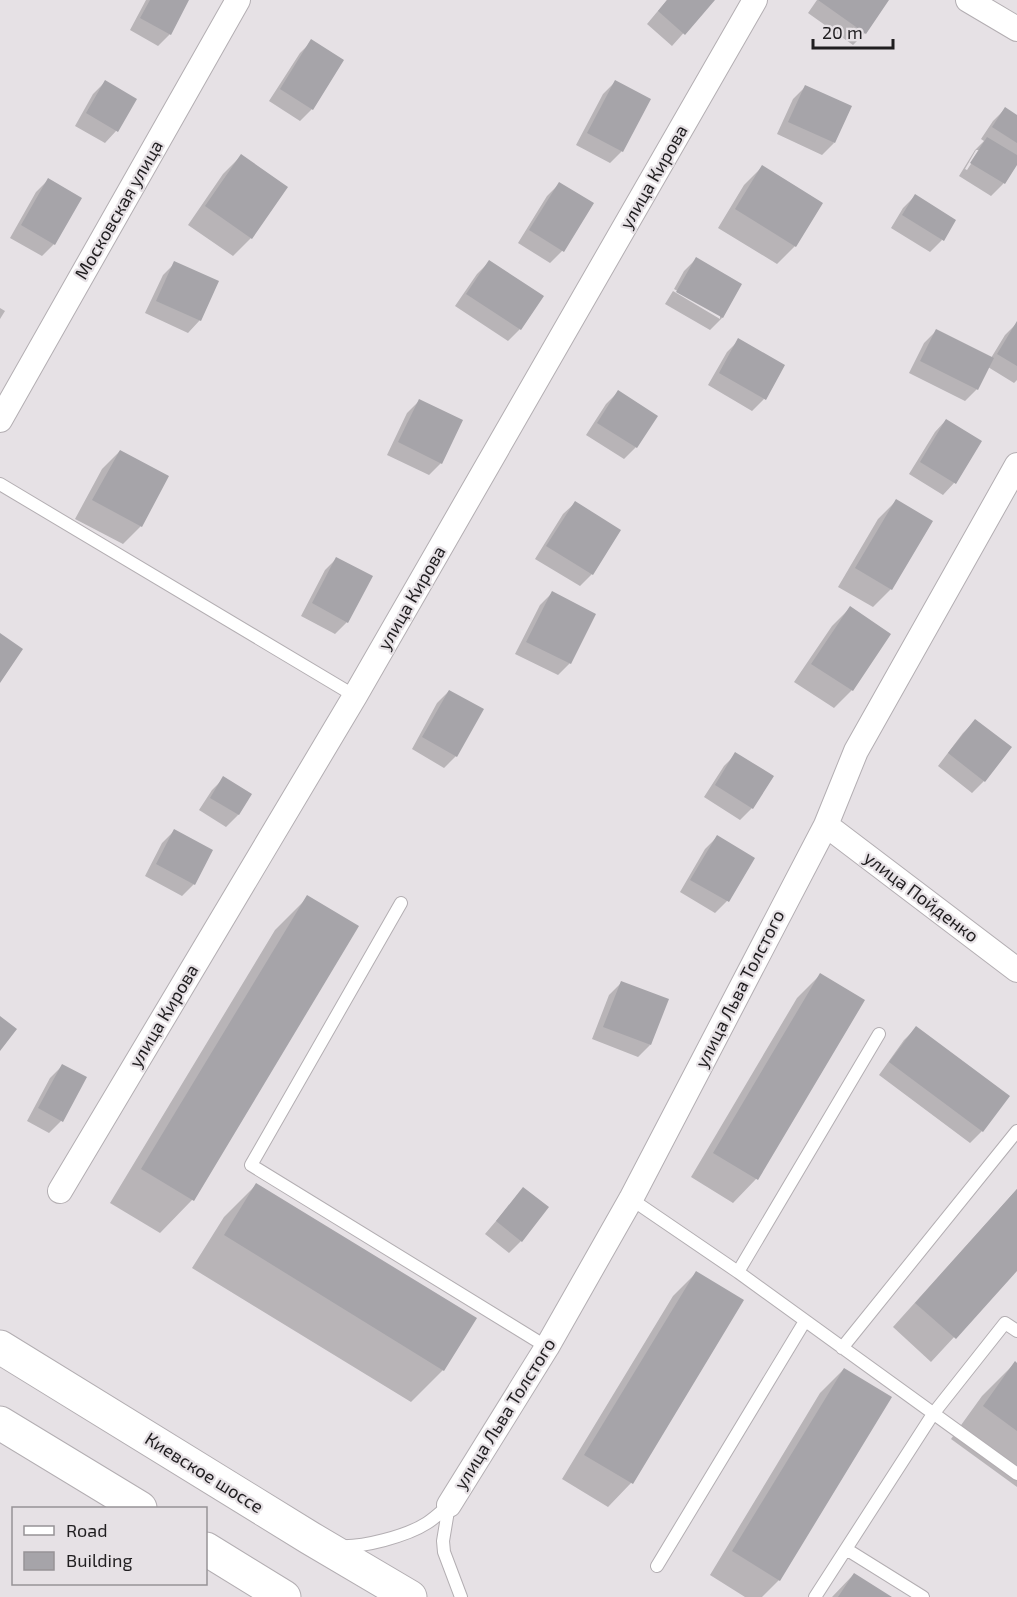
<svg xmlns="http://www.w3.org/2000/svg" width="1017" height="1597" viewBox="0 0 1017 1597" font-family="'Exo 2',sans-serif">
<style>
.shadow{fill:#0003;fill-rule:evenodd}
.building{fill:#a6a4a9}
.lines{fill:none;stroke-linecap:round;stroke-linejoin:round}
.service-casing{stroke:#b3aeb2;stroke-width:14}
.minor-casing{stroke:#b3aeb2;stroke-width:26}
.trunk-casing{stroke:#b3aeb2;stroke-width:35}
.service{stroke:#fff;stroke-width:12}
.minor{stroke:#fff;stroke-width:24}
.trunk{stroke:#fff;stroke-width:33}
.labels{text-anchor:middle;stroke-width:4.5;stroke-linejoin:round;paint-order:stroke}
.street-label{font-size:18px;fill:#201e20;stroke:#e6e1e5}
</style>
<rect width="100%" height="100%" fill="#e6e1e5"/>
<path class="shadow" d="M 146,0 L 187,0 L 170,34 L 158,46 L 130,30 Z
M 667,0 L 713,0 L 672,46 L 647,24 Z
M 817,0 L 888,0 L 865,33 L 853,45 L 808,13 Z
M 312,41 L 312,109 L 300,121 L 269,101 L 300,53 Z
M 105,82 L 116,131 L 105,143 L 75,126 L 93,94 Z
M 615,82 L 622,151 L 610,163 L 576,145 L 603,94 Z
M 805,87 L 834,143 L 822,155 L 777,134 L 793,99 Z
M 1005,109 L 1017,117 L 1017,162 L 1003,184 L 991,196 L 959,176 L 975,150 L 984,141 L 981,139 L 993,121 ZM 976,150 L 980,150 L 967,170 L 965,169 Z
M 241,156 L 251,238 L 233,256 L 188,225 L 223,174 Z
M 762,167 L 795,246 L 777,264 L 718,228 L 744,185 Z
M 48,180 L 80,199 L 54,244 L 42,256 L 10,238 L 36,192 Z
M 559,184 L 562,251 L 550,263 L 518,243 L 547,196 Z
M 915,196 L 942,240 L 930,252 L 891,228 L 903,208 Z
M 696,259 L 740,285 L 722,318 L 710,330 L 665,304 L 673,291 L 720,319 L 720,315 L 674,289 L 684,271 Z
M 489,262 L 520,329 L 508,341 L 455,306 L 477,274 Z
M 175,263 L 200,320 L 188,333 L 145,313 L 163,275 Z
M 0,308 L 5,311 L 0,319 Z
M 1017,323 L 1017,380 L 1014,383 L 988,367 L 977,389 L 965,401 L 909,373 L 924,343 L 936,331 L 991,358 L 1005,335 Z
M 739,340 L 764,399 L 752,411 L 708,385 L 727,352 Z
M 618,392 L 636,447 L 624,459 L 586,435 L 606,404 Z
M 419,401 L 441,463 L 429,475 L 387,455 L 407,413 Z
M 946,420 L 954,483 L 943,495 L 909,474 L 935,432 Z
M 120,451 L 141,526 L 123,544 L 75,519 L 102,469 Z
M 896,501 L 891,589 L 873,607 L 838,587 L 878,519 Z
M 575,503 L 592,574 L 580,586 L 535,559 L 563,514 Z
M 337,558 L 347,622 L 335,634 L 301,616 L 325,570 Z
M 552,593 L 594,614 L 570,663 L 558,675 L 515,654 L 540,605 Z
M 850,608 L 852,690 L 834,708 L 794,682 L 832,626 Z
M 449,691 L 456,756 L 444,768 L 412,749 L 437,703 Z
M 975,721 L 984,781 L 972,793 L 938,766 L 963,733 Z
M 736,754 L 752,808 L 740,820 L 704,797 L 724,766 Z
M 224,778 L 250,794 L 238,815 L 226,827 L 199,810 L 212,790 Z
M 174,831 L 194,884 L 182,896 L 145,876 L 162,843 Z
M 717,837 L 753,859 L 727,901 L 715,913 L 680,892 L 705,849 Z
M 308,897 L 192,1200 L 160,1233 L 110,1203 L 275,930 Z
M 820,975 L 863,1001 L 756,1179 L 733,1203 L 691,1177 L 797,998 Z
M 621,983 L 650,1045 L 638,1057 L 592,1039 L 609,995 Z
M 916,1028 L 982,1131 L 970,1143 L 879,1075 L 904,1040 Z
M 62,1066 L 85,1078 L 61,1121 L 49,1133 L 27,1121 L 50,1078 Z
M 256,1185 L 443,1370 L 411,1402 L 192,1268 L 224,1217 Z
M 523,1189 L 521,1241 L 509,1253 L 485,1234 Z
M 1017,1189 L 1017,1269 L 931,1362 L 893,1327 Z
M 696,1273 L 742,1301 L 631,1483 L 608,1507 L 562,1479 L 673,1296 Z
M 1015,1363 L 1017,1365 L 1017,1487 L 951,1439 L 982,1396 Z
M 844,1369 L 779,1580 L 762,1597 L 745,1597 L 710,1575 L 820,1393 Z
M 854,1574 L 889,1597 L 832,1597 Z"/>
<path class="building" d="M 150,0 L 189,0 L 171,35 L 140,18 Z
M 667,0 L 715,0 L 685,35 L 658,11 Z
M 818,0 L 889,0 L 866,34 Z
M 311,39 L 344,60 L 313,110 L 280,89 Z
M 105,80 L 137,99 L 118,132 L 86,113 Z
M 615,80 L 651,99 L 623,152 L 587,133 Z
M 805,85 L 852,106 L 835,143 L 788,122 Z
M 1005,107 L 1017,115 L 1017,143 L 992,127 Z
M 987,137 L 1017,155 L 1017,165 L 1005,184 L 970,163 Z
M 241,154 L 288,187 L 252,239 L 205,206 Z
M 762,165 L 823,203 L 796,247 L 735,209 Z
M 48,178 L 82,198 L 55,245 L 21,225 Z
M 559,182 L 594,203 L 564,252 L 529,230 Z
M 915,194 L 956,220 L 944,241 L 902,215 Z
M 696,257 L 742,284 L 723,318 L 676,292 Z
M 489,260 L 544,296 L 521,330 L 466,294 Z
M 174,261 L 219,281 L 201,321 L 156,301 Z
M 1017,321 L 1017,366 L 997,354 Z
M 936,329 L 994,358 L 978,390 L 920,361 Z
M 738,338 L 785,365 L 766,400 L 719,373 Z
M 618,390 L 658,416 L 637,448 L 597,423 Z
M 419,399 L 463,420 L 442,464 L 398,442 Z
M 946,419 L 982,441 L 956,484 L 920,462 Z
M 120,450 L 169,476 L 142,527 L 92,500 Z
M 896,499 L 933,521 L 892,590 L 855,568 Z
M 575,501 L 621,530 L 593,575 L 546,546 Z
M 336,557 L 373,576 L 348,623 L 312,603 Z
M 552,591 L 596,614 L 571,664 L 526,642 Z
M 850,606 L 891,634 L 853,691 L 811,664 Z
M 0,633 L 23,649 L 0,683 Z
M 449,690 L 484,709 L 457,757 L 422,737 Z
M 975,719 L 1012,747 L 985,782 L 948,753 Z
M 735,752 L 774,776 L 753,809 L 715,785 Z
M 223,776 L 252,794 L 239,815 L 210,798 Z
M 174,829 L 213,850 L 195,885 L 156,864 Z
M 717,835 L 755,858 L 729,902 L 690,880 Z
M 307,895 L 359,926 L 194,1201 L 141,1169 Z
M 820,973 L 865,1000 L 758,1180 L 713,1153 Z
M 621,981 L 669,999 L 651,1045 L 603,1027 Z
M 0,1016 L 17,1029 L 0,1051 Z
M 916,1026 L 1010,1096 L 983,1132 L 889,1062 Z
M 62,1064 L 87,1077 L 63,1122 L 38,1108 Z
M 256,1183 L 477,1318 L 444,1371 L 224,1235 Z
M 523,1187 L 549,1207 L 522,1242 L 496,1221 Z
M 1017,1189 L 1017,1271 L 956,1339 L 915,1303 Z
M 696,1271 L 744,1300 L 633,1484 L 584,1455 Z
M 1015,1361 L 1017,1363 L 1017,1431 L 983,1406 Z
M 844,1368 L 892,1397 L 780,1581 L 732,1551 Z
M 854,1573 L 892,1597 L 838,1597 Z"/>
<g class="lines">
<defs>
<path id="service" d="M 0,484 L 355,696
M 401,903 L 251,1165 L 547,1347
M 631,1199 L 738,1272 L 1017,1474
M 738,1272 L 879,1034
M 842,1348 L 1017,1131
M 449,1505 L 443,1541 L 444,1552 L 461,1597
M 338,1546 C 362,1548 407,1536 427,1523 C 435,1518 442,1511 449,1505
M 846,1549 L 923,1597
M 657,1566 L 805,1321
M 815,1597 L 933,1414 L 1005,1323 L 1017,1331"/>
<path id="minor" d="M 968,0 L 1017,29
M 0,420 L 238,0
M 826,825 L 1017,970
M 60,1191 L 355,696 L 755,0
M 449,1505 L 547,1347 L 631,1199 L 826,825 L 856,751 L 1017,465"/>
<path id="trunk" d="M 0,1347 L 310,1538 L 410,1597
M 0,1423 L 140,1508
M 206,1549 L 284,1597"/>
</defs>
<use href="#service" class="service-casing"/>
<use href="#minor" class="minor-casing"/>
<use href="#trunk" class="trunk-casing"/>
<use href="#service" class="service"/>
<use href="#minor" class="minor"/>
<use href="#trunk" class="trunk"/>
</g>
<g class="labels">
<g class="street-label">
<text transform="translate(654 177) rotate(-60)" y="6">улица Кирова</text>
<text transform="translate(119 210) rotate(-60)" y="6">Московская улица</text>
<text transform="translate(412 598) rotate(-60)" y="6">улица Кирова</text>
<text transform="translate(921 897) rotate(37)" y="6">улица Пойденко</text>
<text transform="translate(740 989) rotate(-63)" y="6">улица Льва Толстого</text>
<text transform="translate(164 1016) rotate(-59)" y="6">улица Кирова</text>
<text transform="translate(505 1414) rotate(-58)" y="6">улица Льва Толстого</text>
<text transform="translate(204 1473) rotate(32)" y="6">Киевское шоссе</text>
</g>
</g>
<rect x="12" y="1507" width="195" height="78" fill="#e6e1e5" stroke="#979396" stroke-width="1.5"/>
<rect x="24" y="1526" width="30" height="9" fill="#ffffff" stroke="#979396" stroke-width="1.5"/>
<text x="66" y="1537" font-size="18" fill="#201e20">Road</text>
<rect x="24" y="1552" width="30" height="18" fill="#a6a4a9" stroke="#979396" stroke-width="1.5"/>
<text x="66" y="1567" font-size="18" fill="#201e20">Building</text>
<path d="M813 39v9h80v-9" fill="none" stroke="#201e20" stroke-width="3"/>
<text x="822" y="39" font-size="18" fill="#201e20" stroke="#e6e1e5" stroke-width="4.5" paint-order="stroke">20 m</text>
</svg>
